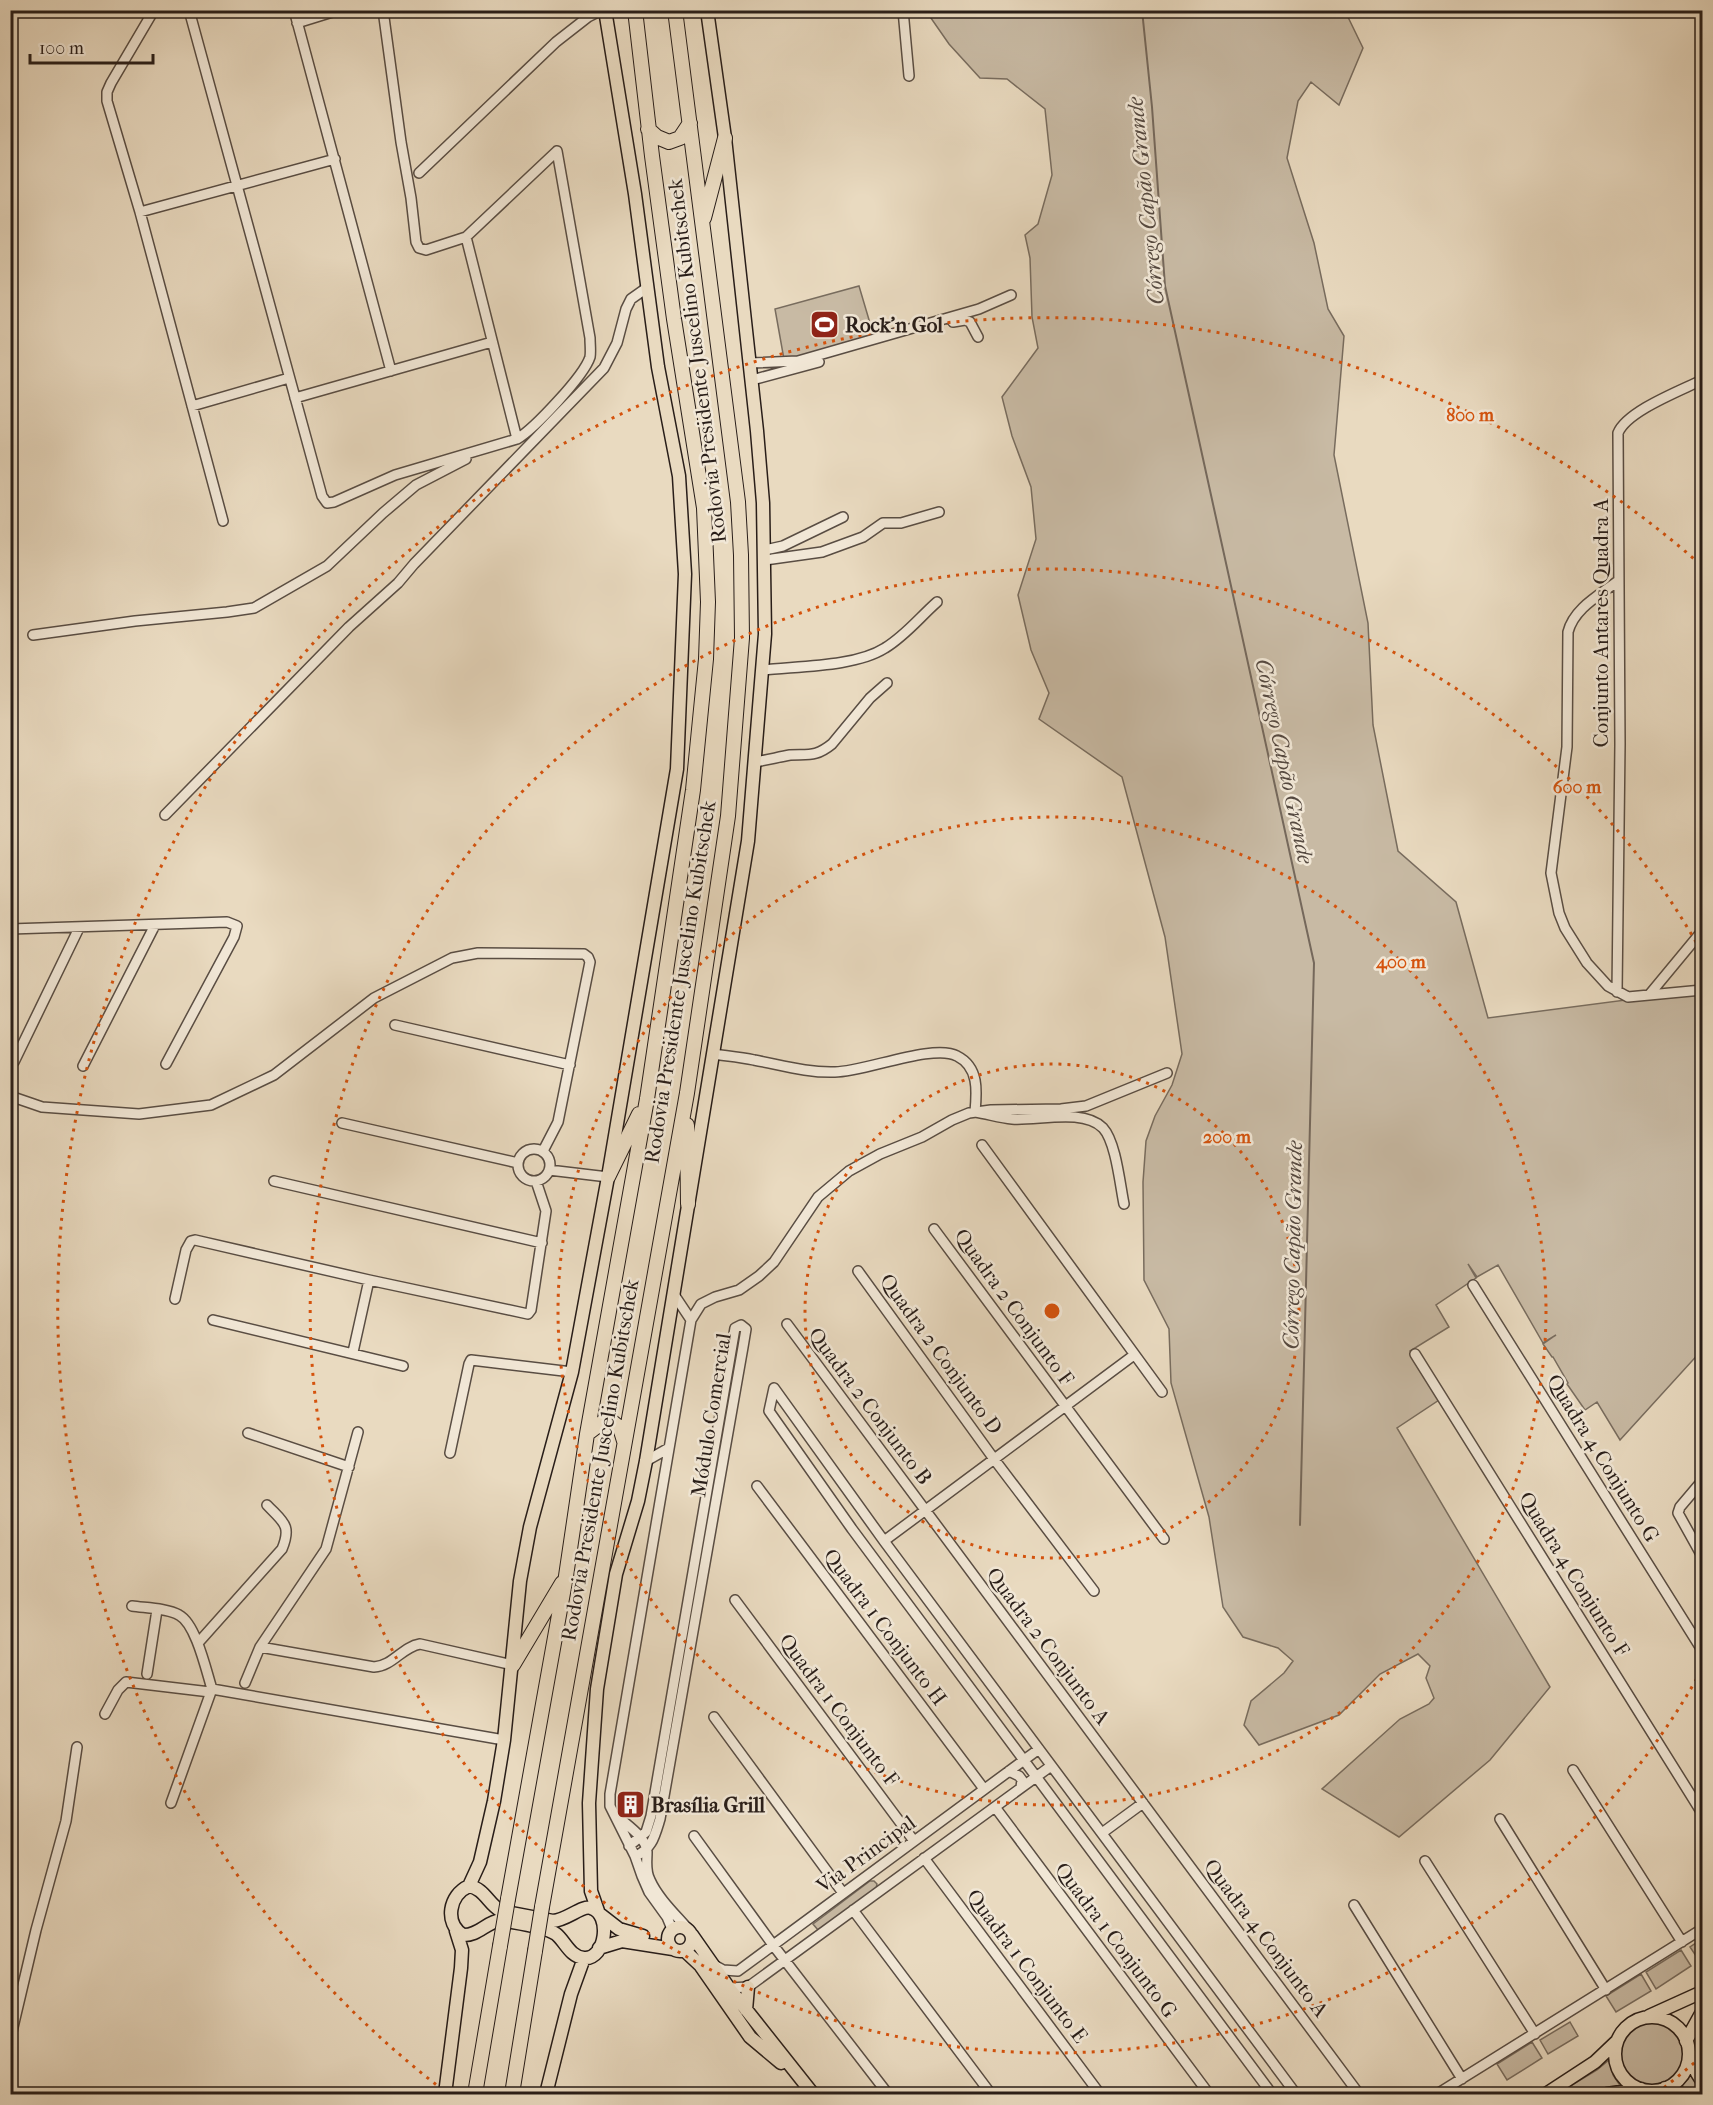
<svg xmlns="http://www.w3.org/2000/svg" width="1713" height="2105" viewBox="0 0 1713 2105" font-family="'IM FELL French Canon',serif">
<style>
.green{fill:#c8baa4;stroke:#786c5e;stroke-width:1.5}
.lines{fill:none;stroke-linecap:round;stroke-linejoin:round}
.stream{stroke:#75685b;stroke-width:2}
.minor-casing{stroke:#594d43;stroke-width:12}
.major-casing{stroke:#291e19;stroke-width:15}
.highway-casing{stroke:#291e19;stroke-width:16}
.minor{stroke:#f1e7d6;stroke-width:9}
.major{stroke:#e9dac0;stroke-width:12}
.highway{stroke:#e9dac0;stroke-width:14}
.highway-bridge-casing{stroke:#291e19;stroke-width:16;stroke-linecap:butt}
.highway-bridge{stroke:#e9dac0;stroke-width:14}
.ring{fill:none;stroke:#d5530d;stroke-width:3;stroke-dasharray:3 6}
.labels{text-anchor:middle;stroke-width:5;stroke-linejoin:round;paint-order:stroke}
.poi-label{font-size:21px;font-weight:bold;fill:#291e19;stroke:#f1e7d6;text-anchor:start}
.street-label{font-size:21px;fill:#291e19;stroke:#f1e7d6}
.water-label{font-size:22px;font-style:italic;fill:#554940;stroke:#f1e7d6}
.centre{fill:#d5530d;stroke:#f1e7d6;stroke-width:3}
.ring-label{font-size:18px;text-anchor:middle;font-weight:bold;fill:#d5530d;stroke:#f1e7d6;stroke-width:5;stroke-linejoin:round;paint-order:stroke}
</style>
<rect width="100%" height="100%" fill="#e9dac0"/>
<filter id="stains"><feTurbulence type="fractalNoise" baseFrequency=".00333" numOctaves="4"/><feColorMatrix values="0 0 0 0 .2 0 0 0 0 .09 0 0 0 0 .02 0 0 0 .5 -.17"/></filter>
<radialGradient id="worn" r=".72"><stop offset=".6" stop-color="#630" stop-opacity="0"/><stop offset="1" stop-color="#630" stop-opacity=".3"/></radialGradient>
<path class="green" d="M 926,11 L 1345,11 L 1363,48 L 1339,105 L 1311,82 L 1298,101 L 1287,158 L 1314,243 L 1328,309 L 1344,336 L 1334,455 L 1368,623 L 1373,725 L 1398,851 L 1456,902 L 1488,1018 L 1702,990 L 1702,1350 L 1620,1440 L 1597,1402 L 1585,1410 L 1567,1384 L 1568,1383 L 1553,1357 L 1552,1357 L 1543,1344 L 1556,1335 L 1543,1343 L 1498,1265 L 1477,1277 L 1468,1264 L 1476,1278 L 1436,1305 L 1449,1327 L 1410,1351 L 1439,1400 L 1397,1428 L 1550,1687 L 1490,1760 L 1399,1837 L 1322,1789 L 1400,1719 L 1429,1704 L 1434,1698 L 1426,1678 L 1430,1666 L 1418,1654 L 1380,1674 L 1339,1715 L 1259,1745 L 1244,1725 L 1251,1701 L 1284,1673 L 1293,1661 L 1278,1648 L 1243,1637 L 1223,1607 L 1209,1517 L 1171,1383 L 1169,1329 L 1144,1280 L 1143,1182 L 1146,1141 L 1155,1116 L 1172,1085 L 1182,1054 L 1165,937 L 1122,777 L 1039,719 L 1049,693 L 1031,650 L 1018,595 L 1036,539 L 1031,487 L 1012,436 L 1002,397 L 1038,348 L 1032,317 L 1030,258 L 1025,235 L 1038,224 L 1052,175 L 1045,109 L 1007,79 L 980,78 L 949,44 Z
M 859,286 L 875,340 L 785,365 L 775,309 Z
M 870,1881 L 874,1881 L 877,1884 L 876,1889 L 818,1930 L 813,1924 Z
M 1702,1939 L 1702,1956 L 1698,1959 L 1690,1947 Z
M 1681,1950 L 1691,1966 L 1656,1989 L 1646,1972 Z
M 1641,1974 L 1651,1991 L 1616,2012 L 1606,1996 Z
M1617 2054a34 34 0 1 1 68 0a34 34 0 1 1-68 0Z
M 1570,2022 L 1578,2036 L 1548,2054 L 1540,2040 Z
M 1532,2042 L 1542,2058 L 1507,2080 L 1497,2064 Z
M 1609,2060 L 1613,2075 L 1623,2090 L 1592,2094 L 1557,2094 L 1597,2070 Z
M 1691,2072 L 1702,2091 L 1702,2094 L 1691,2094 L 1676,2090 L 1688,2079 Z"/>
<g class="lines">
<path class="stream" d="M 1142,10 L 1152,107 L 1165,286 L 1314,963 L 1300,1525"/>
<defs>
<path id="minor" d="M 154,10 L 111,83 L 107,92 L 107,101 L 140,212 L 223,521
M 189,10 L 322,496 L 327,503 L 334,502 L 395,475 L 517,439 C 534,429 584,376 590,357 C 591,352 590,344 590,338 L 557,151
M 294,10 L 391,371
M 383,10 L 401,142 L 411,198 L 416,242 L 419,248 L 426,250 L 466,237 L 557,151
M 903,10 L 909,76
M 297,23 L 339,10
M 419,173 L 556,42 L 588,17 L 602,10
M 140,212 L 335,159
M 466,237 L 517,439
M 953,322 L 965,320 L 970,322 L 978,337
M 750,363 L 798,361 L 979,309 L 1011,295
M 752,380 L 819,362
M 295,398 L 492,342
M 192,406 L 289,378
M 765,550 L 783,546 L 843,517
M 765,560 L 822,552 L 863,537 L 883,523 L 901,523 L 939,512
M 1618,581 C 1600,595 1574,608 1568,632 L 1567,747 L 1551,873 L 1559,913 L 1565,928 L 1587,963 L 1608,986 L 1628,997 L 1702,990
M 33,635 L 135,621 L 227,612 L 254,608 L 327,566 L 383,513 L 416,485 L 466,459
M 763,670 C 799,666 855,667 885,648 C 905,636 920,617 937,602
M 755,762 C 767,760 779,757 790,755 C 809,754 816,757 832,744 L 870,698 L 887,683
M 165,815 L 349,627 L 398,583 L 414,564 L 604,368 L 617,343 L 626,309 L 631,299 L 648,287
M 10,929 L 227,922 L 237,926 L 234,937 L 166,1064
M 1617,992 L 1620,744 L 1618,433 C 1627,411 1680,391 1702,380
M 1649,995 L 1702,931
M 395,1025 L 570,1065
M 713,1054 C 727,1056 741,1057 754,1060 C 781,1065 808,1073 835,1072 C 864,1072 934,1043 957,1056 C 979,1067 977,1091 975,1112 C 988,1114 1000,1118 1012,1119 C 1038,1121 1083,1108 1103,1128 C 1116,1142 1120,1185 1124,1204
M 14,1062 L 79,928
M 83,1066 L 155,925
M 10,1096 L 42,1107 L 139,1114 L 211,1105 L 274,1075 L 374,998 L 452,958 L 478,953 L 584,954 L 588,957 L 590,962 L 558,1122 L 543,1151
M 342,1123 L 518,1163
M 982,1145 L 1162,1392
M518 1165a16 16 0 1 1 32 0a16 16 0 1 1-32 0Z
M 549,1170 L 608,1177
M 274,1181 L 542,1243
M 934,1229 L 1164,1539
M 858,1271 L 994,1459 L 1094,1591
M 1473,1285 L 1702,1650
M 673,1293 L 691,1320
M 175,1299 L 186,1250 L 191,1241 L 195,1240 L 369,1280 L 528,1314 L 531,1310 L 546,1211 L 536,1181
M 213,1320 L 403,1366
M 787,1324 L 1359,2094
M 353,1352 L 369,1280
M 1415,1354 L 1702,1813
M 248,1433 L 349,1467
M 450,1453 L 469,1364 L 471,1360 L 572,1372
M 646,1461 L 669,1448
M 1702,1481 L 1680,1507 L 1678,1513 L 1702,1556
M 757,1486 L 984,1789
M 884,1541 L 1134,1355
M 735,1600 L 914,1841
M 132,1606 C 146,1608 167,1608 179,1615 C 196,1624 206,1670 212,1689 L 504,1740
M 198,1643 L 282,1549 C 292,1525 283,1522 267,1505
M 260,1647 L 374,1667 C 393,1666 402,1647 420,1644 L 513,1665
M 147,1674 L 157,1610
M 245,1683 L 260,1647 L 326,1549 L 358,1432
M 105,1714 L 118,1690 L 126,1682 L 210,1692
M 714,1717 L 843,1893
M 1573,1770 L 1682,1942
M 1009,1771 L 1019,1776 L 1022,1780 L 1021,1787
M 171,1803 L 212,1689
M 995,1807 L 1209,2094
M 617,1816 C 628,1826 646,1837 647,1852 C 647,1862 645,1871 650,1880 C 658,1898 675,1914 688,1929
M 1500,1819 L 1606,1990
M 1102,1833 L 1143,1803
M 694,1836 L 773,1945 L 888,2094
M 629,1846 L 646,1832 L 651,1816 L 735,1328 L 741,1325 L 746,1329 L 743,1347 L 660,1819 C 655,1835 652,1850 635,1856
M 924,1858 L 1100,2094
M 1425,1861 L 1535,2034
M 1354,1905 L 1462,2079
M 853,1910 L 991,2094
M 672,1929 L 667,1917 L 649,1892 L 642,1876 L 635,1856 L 610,1806 L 610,1794 L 691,1320 L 701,1304 L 715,1297 L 739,1290 L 759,1276 L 774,1262 L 818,1197 L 849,1171 L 880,1154 L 922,1137 L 952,1120 L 969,1113 L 991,1110 L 1061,1109 L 1086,1106 L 1167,1073
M 714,1965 L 723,1970 L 738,1971 L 1039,1749
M 729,1988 L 748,1987 L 1051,1766
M 10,2040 L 36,1930 L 66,1821 L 77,1747
M 1272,2094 L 852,1529 L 769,1411 L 774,1388 L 884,1541 L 1296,2094
M 1437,2094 L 1702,1929"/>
<path id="major" d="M 469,1886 L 480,1862 L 494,1801 L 504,1740 L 520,1581 L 530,1527 L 572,1372 L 608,1177 L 677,769 L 685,574 L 679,476 L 658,367 L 635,194 L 605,10
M 469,1886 C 485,1889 488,1904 501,1911 L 553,1921 C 567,1920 582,1905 591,1908 C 612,1914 606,1960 584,1958 C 570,1957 565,1941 556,1934 C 544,1926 516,1923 501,1920 C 486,1922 478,1936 463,1935 C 444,1923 449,1895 469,1886 Z
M 598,1911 L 591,1891 L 589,1803 L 597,1689 L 616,1574 L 638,1501 L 646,1461 L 748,841 L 765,634 L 763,503 L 757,431 L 725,138 L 707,10
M 601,1915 L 619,1929 L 643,1936
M668 1939a12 12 0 1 1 24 0a12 12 0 1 1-24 0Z
M 692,1935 L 729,1988 L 813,2094
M 599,1948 L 622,1941 L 673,1949
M 685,1951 L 700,1965 L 750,2037 L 781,2063
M 746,2010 L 748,1987
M 1649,2016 L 1702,1992
M1615 2054a37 37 0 1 1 74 0a37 37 0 1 1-74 0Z
M 1686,2041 L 1702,2012
M 1689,2052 L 1697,2073 L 1702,2081
M 1665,2088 L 1682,2094
M 445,2094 L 461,1968 L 462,1950 L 456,1931
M 546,2094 L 571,1994 L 584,1958
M 1546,2094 L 1595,2062 L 1616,2042
M 1607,2094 L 1641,2089"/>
<path id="highway" d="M 648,129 L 657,137 L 669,142 L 680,138 L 690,123
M 704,218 L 725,138
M 687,1125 L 688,1204
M 608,1177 L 639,1114
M 587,1434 L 604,1421 L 610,1420 L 620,1428 L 624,1441
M 513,1665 L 562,1583
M 508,1899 L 566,1576 L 587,1434 L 647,1099 L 693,790 L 706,659 L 708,602 L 704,508 L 674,319 L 652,156 L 635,10
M 542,1907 L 687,1093 L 728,816 L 742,638 L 741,555 L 738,502 L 675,10
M 475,2094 L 500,1946
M 512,2094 L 535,1951"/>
</defs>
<use href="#minor" class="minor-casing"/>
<use href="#major" class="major-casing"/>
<use href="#highway" class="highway-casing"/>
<use href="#minor" class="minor"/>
<use href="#major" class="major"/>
<use href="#highway" class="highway"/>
<defs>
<path id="highway-bridge" d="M 500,1946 L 508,1899
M 535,1951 L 542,1907"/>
</defs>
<use href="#highway-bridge" class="highway-bridge-casing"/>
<use href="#highway-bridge" class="highway-bridge"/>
</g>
<g class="ring">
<circle cx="1052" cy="1311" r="247"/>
<circle cx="1052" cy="1311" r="494"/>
<path d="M1701 1671A742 742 0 1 1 1701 951"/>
<path d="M1701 2057A989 989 0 0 1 1661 2090M443 2090A989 989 0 1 1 1701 565"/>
</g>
<defs>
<symbol id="stadium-square" viewBox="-11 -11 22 22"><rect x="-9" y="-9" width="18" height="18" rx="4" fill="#8f2418" stroke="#f1e7d6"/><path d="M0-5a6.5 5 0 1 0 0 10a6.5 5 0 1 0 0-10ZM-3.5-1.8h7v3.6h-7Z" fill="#fff"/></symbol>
<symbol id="building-square" viewBox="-11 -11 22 22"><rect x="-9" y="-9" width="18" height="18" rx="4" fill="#8f2418" stroke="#f1e7d6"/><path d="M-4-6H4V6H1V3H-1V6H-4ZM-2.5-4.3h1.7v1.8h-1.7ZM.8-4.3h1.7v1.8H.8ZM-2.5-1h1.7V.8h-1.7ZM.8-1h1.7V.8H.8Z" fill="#fff"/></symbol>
</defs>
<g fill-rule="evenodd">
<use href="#stadium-square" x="808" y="308" width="33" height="33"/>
<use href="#building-square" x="614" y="1788" width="33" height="33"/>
</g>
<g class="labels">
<g class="poi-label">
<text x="845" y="332">Rock'n Gol</text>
<text x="651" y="1812">Brasília Grill</text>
</g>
<g class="street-label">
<text transform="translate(697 361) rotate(-97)" y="7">Rodovia Presidente Juscelino Kubitschek</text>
<text transform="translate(1601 623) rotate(-90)" y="7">Conjunto Antares Quadra A</text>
<text transform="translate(680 982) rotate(-81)" y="7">Rodovia Presidente Juscelino Kubitschek</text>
<text transform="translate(1014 1307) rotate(54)" y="7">Quadra 2 Conjunto F</text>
<text transform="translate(941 1354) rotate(54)" y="7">Quadra 2 Conjunto D</text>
<text transform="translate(870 1406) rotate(53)" y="7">Quadra 2 Conjunto B</text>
<text transform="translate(711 1415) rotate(-81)" y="7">Módulo Comercial</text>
<text transform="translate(1603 1458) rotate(58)" y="7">Quadra 4 Conjunto G</text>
<text transform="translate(600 1460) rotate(-80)" y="7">Rodovia Presidente Juscelino Kubitschek</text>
<text transform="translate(1574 1574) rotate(58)" y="7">Quadra 4 Conjunto F</text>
<text transform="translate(885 1627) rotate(53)" y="7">Quadra 1 Conjunto H</text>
<text transform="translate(1048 1646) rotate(53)" y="7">Quadra 2 Conjunto A</text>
<text transform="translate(839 1710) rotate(53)" y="7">Quadra 1 Conjunto F</text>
<text transform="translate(866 1854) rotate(-36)" y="7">Via Principal</text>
<text transform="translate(1266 1938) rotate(53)" y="7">Quadra 4 Conjunto A</text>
<text transform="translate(1116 1940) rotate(53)" y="7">Quadra 1 Conjunto G</text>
<text transform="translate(1027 1966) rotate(53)" y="7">Quadra 1 Conjunto E</text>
</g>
<g class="water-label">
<text transform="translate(1145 201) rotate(-96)" y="8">Córrego Capão Grande</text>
<text transform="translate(1285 761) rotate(78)" y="8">Córrego Capão Grande</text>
<text transform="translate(1292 1245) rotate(-89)" y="8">Córrego Capão Grande</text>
</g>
</g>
<circle cx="1052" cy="1311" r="9" class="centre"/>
<g class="ring-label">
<text x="1470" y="421">800 m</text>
<text x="1577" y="793">600 m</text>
<text x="1401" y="968">400 m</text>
<text x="1227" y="1143">200 m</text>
</g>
<rect width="1713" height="2105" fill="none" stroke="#e9dac0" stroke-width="36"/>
<rect x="12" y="12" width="1689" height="2081" fill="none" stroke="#291e19" stroke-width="3"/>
<rect x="18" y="18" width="1677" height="2069" fill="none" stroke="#291e19" stroke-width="1.5"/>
<path d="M30 54v9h123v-9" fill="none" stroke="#291e19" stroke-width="3"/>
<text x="39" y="54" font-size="18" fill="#291e19" stroke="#f1e7d6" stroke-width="4.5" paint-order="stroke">100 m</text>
<rect width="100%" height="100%" filter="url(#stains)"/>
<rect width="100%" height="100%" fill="url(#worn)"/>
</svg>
